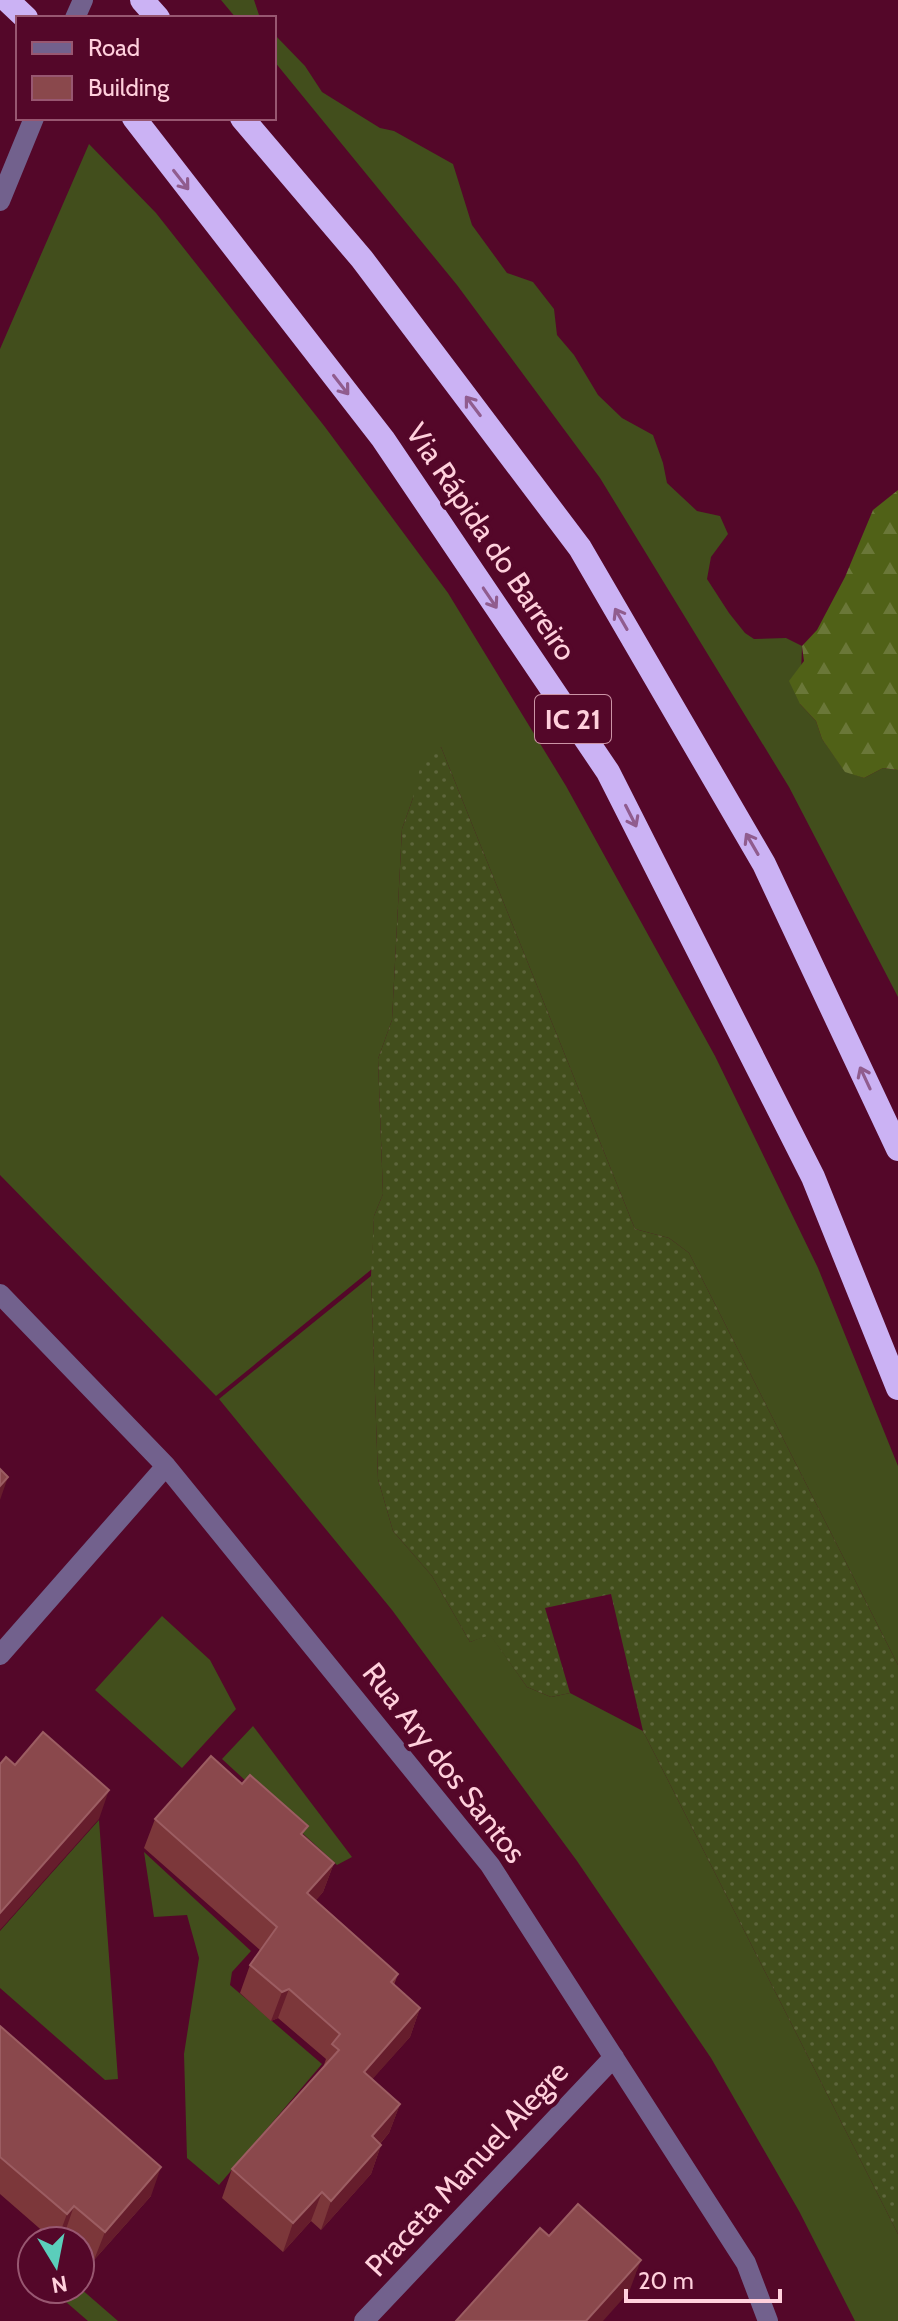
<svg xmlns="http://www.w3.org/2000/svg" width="898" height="2321" viewBox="0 0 898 2321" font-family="Cabin,sans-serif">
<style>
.grass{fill:#424e1c}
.forest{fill:url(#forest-firs)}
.garden{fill:url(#garden-dots)}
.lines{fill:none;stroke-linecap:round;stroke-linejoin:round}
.street{stroke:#72618d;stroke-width:20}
.highway{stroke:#cbb2f4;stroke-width:24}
.wall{fill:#7c373a}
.shaded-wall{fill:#661d2c}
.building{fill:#8a484c;stroke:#9c5d62;stroke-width:2}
.oneway{stroke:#905c8e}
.labels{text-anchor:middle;stroke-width:8;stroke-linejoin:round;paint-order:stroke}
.shield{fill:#540729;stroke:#cc94a6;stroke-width:2}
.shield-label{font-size:28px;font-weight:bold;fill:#ffd0dc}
.street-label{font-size:30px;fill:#ffd0dc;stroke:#540729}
</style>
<defs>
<pattern id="forest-firs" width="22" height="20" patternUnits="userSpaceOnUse" patternTransform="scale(2)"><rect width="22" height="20" fill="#506117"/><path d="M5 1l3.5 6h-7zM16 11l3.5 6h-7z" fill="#6a7738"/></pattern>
<pattern id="garden-dots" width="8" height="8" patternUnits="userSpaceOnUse" patternTransform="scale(2)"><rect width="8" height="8" fill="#424e1c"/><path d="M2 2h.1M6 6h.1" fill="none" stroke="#5e663c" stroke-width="1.8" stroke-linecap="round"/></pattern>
</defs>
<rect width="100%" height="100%" fill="#540729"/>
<path class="grass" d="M 221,0 L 254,0 L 260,18 L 236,18 Z
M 274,34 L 305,66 L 322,92 L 380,128 L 394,131 L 453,164 L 472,225 L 507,273 L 533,282 L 554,309 L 557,335 L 574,355 L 598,395 L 622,418 L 653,435 L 663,463 L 667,483 L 697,511 L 720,516 L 728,534 L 711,557 L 707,579 L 729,613 L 745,633 L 754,639 L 786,638 L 802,646 L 800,704 L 816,721 L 822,739 L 845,771 L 864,778 L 883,768 L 898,770 L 898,997 L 789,787 L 600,478 L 457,285 L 274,61 Z
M 89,144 L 156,213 L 325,427 L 448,593 L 566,786 L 715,1056 L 818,1268 L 898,1466 L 898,1665 L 689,1253 L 669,1238 L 635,1229 L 441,747 L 413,798 L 402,829 L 392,1020 L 378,1059 L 383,1194 L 374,1216 L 372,1269 L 216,1396 L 0,1175 L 0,349 Z
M 371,1276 L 378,1479 L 393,1531 L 432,1576 L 470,1642 L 490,1634 L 527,1687 L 551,1697 L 570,1693 L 643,1731 L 898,2234 L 898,2321 L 855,2321 L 799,2211 L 711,2058 L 577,1861 L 392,1610 L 219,1399 Z
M 162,1616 L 210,1660 L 236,1709 L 182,1768 L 95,1690 Z
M 253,1726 L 352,1857 L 337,1865 L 222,1759 Z
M 99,1820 L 118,2079 L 105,2080 L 0,1988 L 0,1931 Z
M 144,1852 L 251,1951 L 232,1972 L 230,1985 L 322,2064 L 219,2185 L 187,2158 L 184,2054 L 199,1958 L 187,1915 L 154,1917 Z
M 80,2288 L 118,2321 L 88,2321 L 51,2289 Z"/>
<path class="forest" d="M 898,490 L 898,770 L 883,768 L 864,778 L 845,772 L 822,739 L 816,721 L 800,704 L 789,681 L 804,661 L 802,646 L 817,630 L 845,577 L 873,510 Z"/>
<path class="garden" d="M 441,747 L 635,1229 L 669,1238 L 689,1253 L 898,1665 L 898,2234 L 643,1731 L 611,1594 L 545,1608 L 570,1693 L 551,1697 L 527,1687 L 490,1635 L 470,1642 L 432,1576 L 393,1531 L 378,1479 L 371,1276 L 374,1216 L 383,1194 L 378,1059 L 392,1020 L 402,829 L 413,798 L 422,759 Z"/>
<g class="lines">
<path class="street" d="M 75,18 L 83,0
M 0,201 L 34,118
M 0,1294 L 166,1466 L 490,1865 L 746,2263 L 768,2321
M 0,1655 L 166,1466
M 364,2321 L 614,2057"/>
<path class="highway" d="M 7,0 L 26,18
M 142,0 L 158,18
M 134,118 L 383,439 L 608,772 L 813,1177 L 898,1388
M 242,118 L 362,259 L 580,548 L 764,864 L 898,1149"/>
</g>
<path class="wall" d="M 242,1784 L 334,1863 L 323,1892 L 316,1900 L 398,1974 L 394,1985 L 420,2008 L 410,2037 L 372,2079 L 400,2104 L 389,2133 L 380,2144 L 381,2145 L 371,2174 L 321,2230 L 311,2221 L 283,2252 L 222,2198 L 232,2169 L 323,2068 L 326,2059 L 278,2018 L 271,2021 L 240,1993 L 250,1965 L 260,1950 L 144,1848 L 155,1819 Z
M 0,2026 L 151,2196 L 94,2260 L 80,2248 L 80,2241 L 71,2241 L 64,2235 L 58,2241 L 54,2241 L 0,2194 Z"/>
<path class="shaded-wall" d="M 8,1477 L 0,1500 L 0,1486 Z
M 109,1790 L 99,1819 L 0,1930 L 0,1913 Z
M 334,1863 L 323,1892 L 297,1922 L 307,1893 Z
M 289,1989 L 278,2018 L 271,2021 L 282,1992 Z
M 420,2008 L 410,2037 L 353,2101 L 364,2072 Z
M 400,2104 L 389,2133 L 361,2165 L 372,2136 Z
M 381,2145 L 371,2174 L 321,2230 L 331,2201 Z
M 161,2167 L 151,2196 L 94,2260 L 105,2232 Z
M 322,2192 L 311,2221 L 283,2252 L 293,2223 Z
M 74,2206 L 64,2235 L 57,2241 L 67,2214 Z
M 641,2260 L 629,2292 L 603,2321 L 586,2321 Z"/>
<path class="building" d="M 0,1469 L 8,1477 L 0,1486 Z
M 43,1732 L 109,1790 L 0,1913 L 0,1764 L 6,1757 L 15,1765 Z
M 211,1756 L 242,1784 L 250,1775 L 308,1826 L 301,1834 L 334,1863 L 307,1893 L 398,1974 L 391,1982 L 420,2008 L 364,2072 L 400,2104 L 372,2136 L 381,2145 L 331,2201 L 322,2192 L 293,2223 L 232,2169 L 339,2050 L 332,2044 L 340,2034 L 289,1989 L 282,1992 L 250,1965 L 277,1927 L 155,1819 Z
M 0,2026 L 161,2167 L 105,2232 L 74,2206 L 67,2214 L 0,2157 Z
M 578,2204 L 641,2260 L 586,2321 L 456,2321 L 540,2228 L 549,2236 Z"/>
<defs><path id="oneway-shaft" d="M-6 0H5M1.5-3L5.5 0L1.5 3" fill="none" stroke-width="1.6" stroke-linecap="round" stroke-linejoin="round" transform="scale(2)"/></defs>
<g class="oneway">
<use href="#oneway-shaft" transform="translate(181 180) rotate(52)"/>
<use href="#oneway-shaft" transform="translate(341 385) rotate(52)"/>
<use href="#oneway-shaft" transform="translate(473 406) rotate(-127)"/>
<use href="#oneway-shaft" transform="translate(490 598) rotate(56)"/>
<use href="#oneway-shaft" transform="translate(621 619) rotate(-120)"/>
<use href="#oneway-shaft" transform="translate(631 816) rotate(63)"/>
<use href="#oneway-shaft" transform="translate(752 844) rotate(-120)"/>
<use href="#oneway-shaft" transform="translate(865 1078) rotate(-115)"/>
</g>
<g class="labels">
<rect class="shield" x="535" y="695" width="76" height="48" rx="6"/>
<g class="shield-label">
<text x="573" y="729">IC 21</text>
</g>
<g class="street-label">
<text transform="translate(491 542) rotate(56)" y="10">Via Rápida do Barreiro</text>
<text transform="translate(444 1763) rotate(52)" y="10">Rua Ary dos Santos</text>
<text transform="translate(467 2169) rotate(-47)" y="10">Praceta Manuel Alegre</text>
</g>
</g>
<rect x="16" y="16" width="260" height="104" fill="#540729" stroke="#985771" stroke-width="2"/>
<rect x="32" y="42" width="40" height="12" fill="#72618d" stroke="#985771" stroke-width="2"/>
<text x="88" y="56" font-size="24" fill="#ffd0dc">Road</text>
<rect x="32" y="76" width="40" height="24" fill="#8a484c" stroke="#985771" stroke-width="2"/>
<text x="88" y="96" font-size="24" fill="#ffd0dc">Building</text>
<g transform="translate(56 2265) rotate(170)"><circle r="38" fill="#540729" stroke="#985771" stroke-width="2"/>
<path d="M0-6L14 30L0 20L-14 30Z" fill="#5bcebb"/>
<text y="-12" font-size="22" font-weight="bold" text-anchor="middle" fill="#ffd0dc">N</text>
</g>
<path d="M626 2289v12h154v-12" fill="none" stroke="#ffd0dc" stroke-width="4"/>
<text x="638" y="2289" font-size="24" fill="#ffd0dc" stroke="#540729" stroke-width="6" paint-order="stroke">20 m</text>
</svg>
